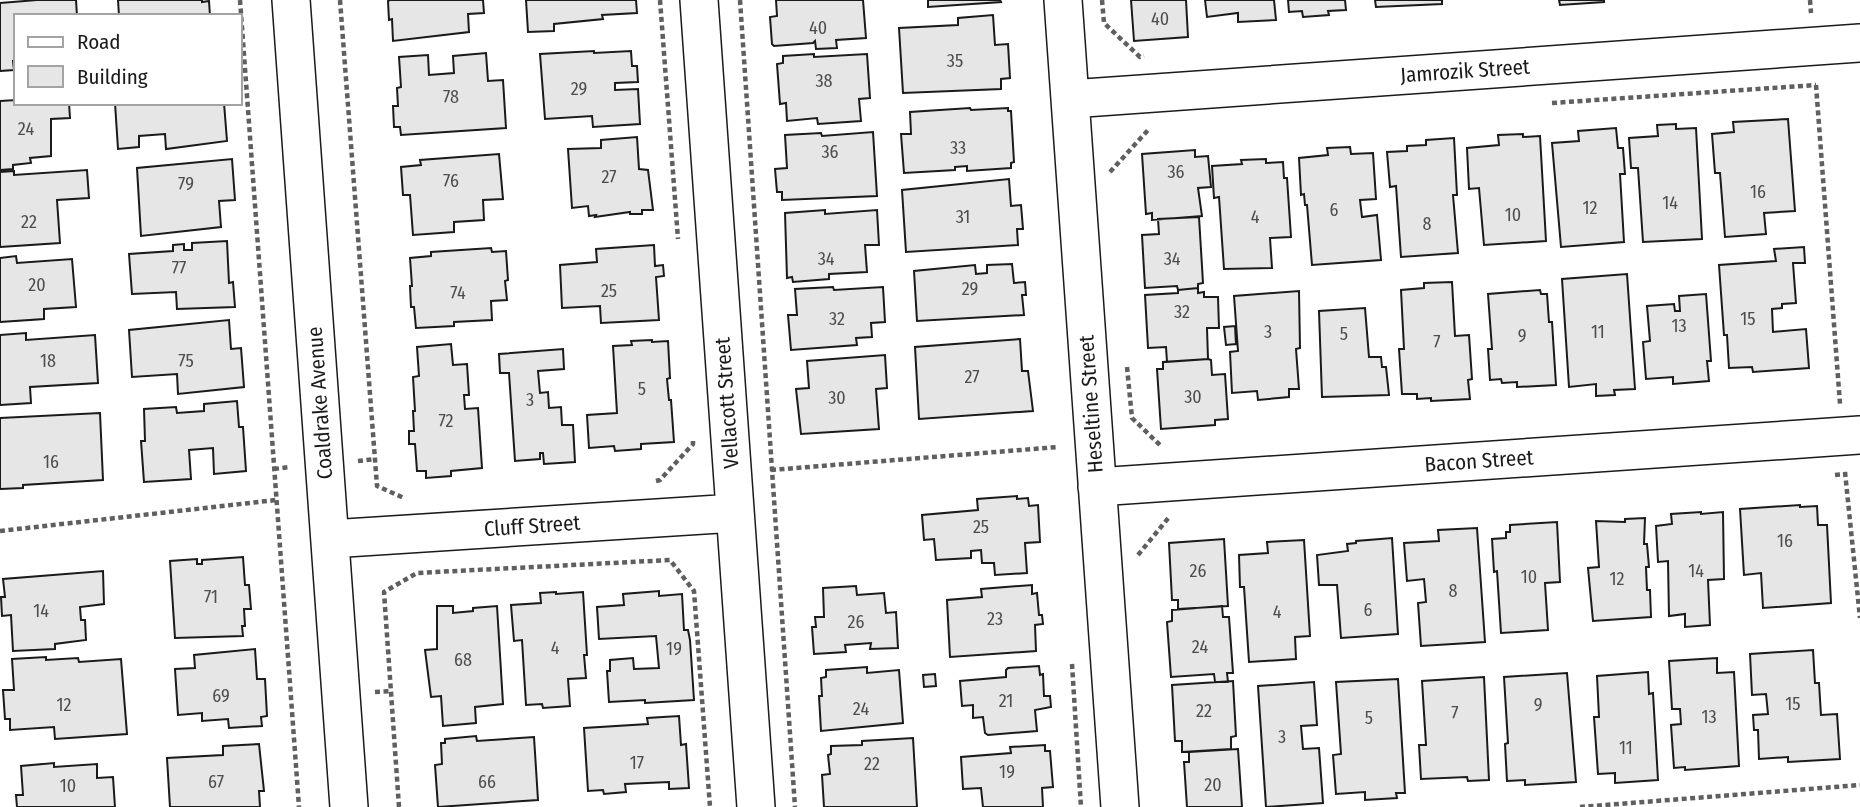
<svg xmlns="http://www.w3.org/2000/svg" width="1860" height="807" viewBox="0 0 1860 807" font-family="'Fira Sans Condensed',sans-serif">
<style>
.building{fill:#e6e6e6;stroke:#1a1a1a;stroke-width:2}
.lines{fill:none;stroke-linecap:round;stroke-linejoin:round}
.minor-casing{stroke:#1a1a1a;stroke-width:40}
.path{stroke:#5f5f5f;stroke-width:4.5;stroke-dasharray:5 3.5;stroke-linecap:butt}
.minor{stroke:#fff;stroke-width:37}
.labels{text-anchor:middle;stroke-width:5;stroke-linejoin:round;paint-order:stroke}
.number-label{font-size:18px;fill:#4d4d4d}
.street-label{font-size:21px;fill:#1a1a1a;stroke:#fff}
</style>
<rect width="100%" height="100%" fill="#fff"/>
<path class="building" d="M 37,0 L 76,0 L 77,16 L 16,16 L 16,61 L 13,61 L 14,70 L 0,71 L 0,3 Z
M 118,0 L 202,0 L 202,2 L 209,1 L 210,16 L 119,16 Z
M 390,0 L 483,0 L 484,13 L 468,14 L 469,32 L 393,41 L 392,19 L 389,20 L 388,1 Z
M 526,0 L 636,0 L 637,13 L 602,15 L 603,19 L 554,24 L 554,31 L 528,32 Z
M 776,0 L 863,0 L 866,38 L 836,40 L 837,48 L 816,49 L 815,41 L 813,43 L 774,46 L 772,44 L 770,17 L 777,16 Z
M 928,0 L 1000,0 L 1001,2 L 928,7 Z
M 1131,0 L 1186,0 L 1188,37 L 1134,41 Z
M 1205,0 L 1274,0 L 1276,20 L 1238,22 L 1238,13 L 1207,17 Z
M 1288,0 L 1345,0 L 1346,10 L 1328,11 L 1329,15 L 1303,17 L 1302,11 L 1289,12 Z
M 1375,0 L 1442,0 L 1442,4 L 1376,7 Z
M 1559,0 L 1604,0 L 1604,2 L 1560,5 Z
M 993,15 L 995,45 L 1008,44 L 1010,78 L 1001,79 L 1001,89 L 903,93 L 899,28 L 958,25 L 958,18 Z
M 594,51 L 594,53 L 631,51 L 632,66 L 637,66 L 638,82 L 615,83 L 615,90 L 638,89 L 640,124 L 593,127 L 592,116 L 545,119 L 540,54 Z
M 486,53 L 488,81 L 503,80 L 506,128 L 401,135 L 400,127 L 394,127 L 393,106 L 398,106 L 397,88 L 401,87 L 399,57 L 428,55 L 429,75 L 454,73 L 453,56 Z
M 814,54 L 814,57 L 867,54 L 870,98 L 859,99 L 861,121 L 818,124 L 817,118 L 787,121 L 786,103 L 780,104 L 777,64 L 783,63 L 783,56 Z
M 16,100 L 16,103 L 69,103 L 70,118 L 51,119 L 51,156 L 30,158 L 31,163 L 13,165 L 13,169 L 0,170 L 0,101 Z
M 115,103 L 224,103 L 227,141 L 166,149 L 165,134 L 139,136 L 139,147 L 118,149 Z
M 970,108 L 971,110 L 1008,108 L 1008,111 L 1011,111 L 1014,162 L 1011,163 L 1011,168 L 967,171 L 967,166 L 955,167 L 955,170 L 904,173 L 901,134 L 911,134 L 910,112 Z
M 1788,119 L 1795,211 L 1764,213 L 1766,234 L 1725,237 L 1720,173 L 1715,173 L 1712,134 L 1734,132 L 1733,122 Z
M 1676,124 L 1676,129 L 1696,128 L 1702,239 L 1643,242 L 1638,168 L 1631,168 L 1629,138 L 1658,136 L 1657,125 Z
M 1616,128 L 1618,148 L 1623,148 L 1625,174 L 1620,174 L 1624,242 L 1561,247 L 1552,143 L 1579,141 L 1578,131 Z
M 873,132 L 877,196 L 782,200 L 782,192 L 777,192 L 775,169 L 787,168 L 785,135 L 821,133 L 822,136 Z
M 1523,134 L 1523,137 L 1540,136 L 1546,241 L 1484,245 L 1479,188 L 1469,189 L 1467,148 L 1499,145 L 1498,135 Z
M 637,137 L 639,169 L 648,170 L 653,210 L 642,210 L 642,214 L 630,214 L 630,212 L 595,217 L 596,215 L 589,216 L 588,206 L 572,208 L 568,149 L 601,148 L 601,140 Z
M 1454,138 L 1457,195 L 1453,195 L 1458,253 L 1401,257 L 1396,186 L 1390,187 L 1387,152 L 1407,151 L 1407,146 L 1426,145 L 1426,140 Z
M 1350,147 L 1351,154 L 1373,153 L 1376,199 L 1360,200 L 1362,217 L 1377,215 L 1381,260 L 1312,265 L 1307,205 L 1305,205 L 1304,194 L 1301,195 L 1299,158 L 1328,155 L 1327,148 Z
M 1195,150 L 1195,157 L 1208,156 L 1211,187 L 1198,188 L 1202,216 L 1152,220 L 1152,213 L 1146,214 L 1142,154 Z
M 499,154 L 503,199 L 483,200 L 484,220 L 454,222 L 454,232 L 413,235 L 410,195 L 403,195 L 401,167 L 421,165 L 420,160 Z
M 232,159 L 235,200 L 219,201 L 221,227 L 141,236 L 137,168 Z
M 1266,159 L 1266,163 L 1283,162 L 1284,178 L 1287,178 L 1291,237 L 1270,238 L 1272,268 L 1224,269 L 1219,197 L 1214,198 L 1212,166 L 1242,164 L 1241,160 Z
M 87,170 L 89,198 L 57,200 L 60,243 L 0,247 L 0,172 L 14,171 L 14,175 Z
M 1009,179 L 1011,206 L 1021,205 L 1023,229 L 1017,229 L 1018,245 L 906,252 L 902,190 Z
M 825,210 L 825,214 L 877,210 L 879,245 L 865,245 L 867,272 L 829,274 L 829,279 L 793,282 L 792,277 L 787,278 L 785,213 Z
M 1199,217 L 1203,283 L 1198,284 L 1198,288 L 1178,290 L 1177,286 L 1145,288 L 1142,235 L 1159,234 L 1158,219 Z
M 227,241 L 229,283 L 233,282 L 235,307 L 177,309 L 176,292 L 132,294 L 129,254 L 173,251 L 173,245 L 184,244 L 184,250 L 192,250 L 192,243 Z
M 654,245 L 655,266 L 663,265 L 664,276 L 656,277 L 659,320 L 601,323 L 600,306 L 562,308 L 560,265 L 597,262 L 596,249 Z
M 1804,247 L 1805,263 L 1793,263 L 1796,303 L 1782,304 L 1782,308 L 1772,309 L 1773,332 L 1806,329 L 1809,368 L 1753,372 L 1752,367 L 1729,368 L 1727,335 L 1724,335 L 1719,265 L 1776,261 L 1774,249 Z
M 491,248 L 492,252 L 506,251 L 508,280 L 505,281 L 507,300 L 491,301 L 492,320 L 454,322 L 454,326 L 416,328 L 414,307 L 411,307 L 410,286 L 412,286 L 410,258 L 431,256 L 431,252 Z
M 16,256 L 17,263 L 72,259 L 76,307 L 44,309 L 44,319 L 0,322 L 0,258 Z
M 1012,264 L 1014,283 L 1025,282 L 1026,295 L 1022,295 L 1024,315 L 917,321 L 914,271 L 975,265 L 976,274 L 987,273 L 987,265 Z
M 1627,274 L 1635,389 L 1614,390 L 1615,395 L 1596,396 L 1596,384 L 1569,387 L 1562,279 Z
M 1452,282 L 1455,336 L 1469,335 L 1472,379 L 1468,380 L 1470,399 L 1431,401 L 1431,398 L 1417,399 L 1417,394 L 1402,394 L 1399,349 L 1404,349 L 1401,290 L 1424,288 L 1424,283 Z
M 833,287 L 834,290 L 883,287 L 885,322 L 871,323 L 872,337 L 856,338 L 857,345 L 791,350 L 788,315 L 797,315 L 795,289 Z
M 1198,288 L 1198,293 L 1204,292 L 1204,297 L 1218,297 L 1219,328 L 1207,328 L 1208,359 L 1167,362 L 1166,347 L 1148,348 L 1145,295 L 1178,293 L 1178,290 Z
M 1540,290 L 1541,294 L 1547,294 L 1549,322 L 1552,322 L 1556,385 L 1517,387 L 1517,382 L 1502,383 L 1501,379 L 1490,380 L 1488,349 L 1492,349 L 1488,294 Z
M 1299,291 L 1300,348 L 1296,349 L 1299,389 L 1289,389 L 1289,397 L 1258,400 L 1257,391 L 1232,393 L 1230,352 L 1238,351 L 1234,296 Z
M 1706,294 L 1711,361 L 1707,361 L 1709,381 L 1673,384 L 1673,377 L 1646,379 L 1643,342 L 1650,341 L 1647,306 L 1674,304 L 1675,311 L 1680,311 L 1679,296 Z
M 1365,308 L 1369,357 L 1381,357 L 1382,367 L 1386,367 L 1389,395 L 1322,397 L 1319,311 Z
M 229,320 L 231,349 L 241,348 L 244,387 L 178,394 L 177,374 L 132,377 L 129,330 Z
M 1235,326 L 1236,344 L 1226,345 L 1224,327 Z
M 26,333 L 26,340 L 95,335 L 98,383 L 30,387 L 31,403 L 0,405 L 0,335 Z
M 1020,339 L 1022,371 L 1028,371 L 1033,411 L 919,419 L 915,347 Z
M 652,340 L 652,342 L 668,341 L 670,378 L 667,379 L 669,400 L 671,400 L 674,442 L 641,444 L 641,449 L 615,451 L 614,446 L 589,448 L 587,415 L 617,413 L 613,346 L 632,345 L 631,341 Z
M 451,344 L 453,365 L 467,364 L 469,395 L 464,395 L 465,409 L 478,408 L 482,468 L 451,471 L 451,476 L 426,478 L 426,471 L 417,471 L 415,444 L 409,444 L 409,431 L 414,431 L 413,411 L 415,411 L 413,377 L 419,376 L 417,347 Z
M 563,349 L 564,369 L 538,371 L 540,393 L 548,392 L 549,408 L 561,407 L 562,425 L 573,425 L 575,462 L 544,464 L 543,453 L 540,453 L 540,459 L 515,461 L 509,373 L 500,373 L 499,354 Z
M 885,355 L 887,388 L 876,389 L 879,429 L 801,434 L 796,389 L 809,388 L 807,361 Z
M 1208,359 L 1211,360 L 1212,375 L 1225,374 L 1228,419 L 1215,420 L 1215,425 L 1161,429 L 1157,369 L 1163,369 L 1163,362 Z
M 237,401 L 239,427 L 243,427 L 246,471 L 214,474 L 213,448 L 189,450 L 191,479 L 144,482 L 141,441 L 145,441 L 144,409 L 176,407 L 177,413 L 204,411 L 204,404 Z
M 100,413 L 103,480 L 23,485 L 23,488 L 0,489 L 0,418 Z
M 1017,496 L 1017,499 L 1028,498 L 1029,506 L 1038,505 L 1040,542 L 1025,543 L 1027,573 L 995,575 L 994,563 L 982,563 L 981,550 L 971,551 L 971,558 L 936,560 L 934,539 L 924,540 L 922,515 L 978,510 L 977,499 Z
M 1800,505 L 1800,507 L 1817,506 L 1818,525 L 1827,525 L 1831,603 L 1763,608 L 1761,573 L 1744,575 L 1740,509 Z
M 1701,512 L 1701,514 L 1723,512 L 1724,579 L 1708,580 L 1710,625 L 1685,627 L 1685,614 L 1669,616 L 1668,561 L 1658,562 L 1656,526 L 1672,524 L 1671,514 Z
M 1645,518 L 1644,544 L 1647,544 L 1649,567 L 1646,567 L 1647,590 L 1650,590 L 1651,617 L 1593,621 L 1588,568 L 1599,567 L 1596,521 L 1625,522 L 1625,519 Z
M 1557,522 L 1560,582 L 1545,583 L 1548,630 L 1501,633 L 1497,571 L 1494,572 L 1492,539 L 1506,538 L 1506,532 L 1510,532 L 1510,525 Z
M 1477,528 L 1485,642 L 1421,646 L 1418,603 L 1426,602 L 1424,579 L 1407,581 L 1404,543 L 1439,541 L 1438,530 Z
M 1392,538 L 1398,634 L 1341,638 L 1337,585 L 1319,585 L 1317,555 L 1348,551 L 1347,544 L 1356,543 L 1356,541 Z
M 1224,539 L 1228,606 L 1178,609 L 1178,600 L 1172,600 L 1169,543 Z
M 1304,540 L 1310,636 L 1295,637 L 1296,659 L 1249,662 L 1244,587 L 1240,587 L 1239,555 L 1268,553 L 1267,542 Z
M 243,557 L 245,585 L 249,585 L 251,609 L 244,609 L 245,626 L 242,626 L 243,636 L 175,638 L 170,561 L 197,559 L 197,564 L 202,564 L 202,560 Z
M 103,571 L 104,604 L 80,607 L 81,620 L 85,620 L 86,640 L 55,644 L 55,649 L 13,651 L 11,615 L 2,616 L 1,597 L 5,597 L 3,579 Z
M 1032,585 L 1032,594 L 1037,593 L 1039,615 L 1042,615 L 1043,624 L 1035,625 L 1036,651 L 950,657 L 947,600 L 982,597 L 981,589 Z
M 856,586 L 857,595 L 884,593 L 886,613 L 896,612 L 898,648 L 870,649 L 871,643 L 845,645 L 846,652 L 814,654 L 812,627 L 816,627 L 815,617 L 824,617 L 823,588 Z
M 659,591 L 659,596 L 682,594 L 684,630 L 688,630 L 690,640 L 694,700 L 645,703 L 645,700 L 609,702 L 607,671 L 610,671 L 610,660 L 633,658 L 634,669 L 659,668 L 656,636 L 599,639 L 597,607 L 624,605 L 623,594 Z
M 556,592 L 556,594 L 583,592 L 587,655 L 584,655 L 586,678 L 568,679 L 570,706 L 543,708 L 542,704 L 526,705 L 522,640 L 514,641 L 511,605 L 541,603 L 540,593 Z
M 437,606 L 453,606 L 453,613 L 473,611 L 473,608 L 497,606 L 503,704 L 475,707 L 476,723 L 443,726 L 441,696 L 431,697 L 425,650 L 437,649 Z
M 1222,606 L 1223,617 L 1229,617 L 1233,673 L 1227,673 L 1228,682 L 1215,682 L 1214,674 L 1171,677 L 1167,622 L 1172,621 L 1172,610 Z
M 255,649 L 257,679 L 265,679 L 267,716 L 261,717 L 262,726 L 229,728 L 228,719 L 202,721 L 202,713 L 178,715 L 175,669 L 195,668 L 194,655 Z
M 1813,650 L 1815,683 L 1819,683 L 1821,715 L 1837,714 L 1840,759 L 1788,762 L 1788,757 L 1759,759 L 1758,730 L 1754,730 L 1753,715 L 1768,714 L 1766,694 L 1752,695 L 1750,654 Z
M 46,657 L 46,660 L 78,658 L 79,662 L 121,659 L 127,734 L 55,739 L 54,727 L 10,730 L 10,719 L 5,719 L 3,690 L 14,690 L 12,659 Z
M 1717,658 L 1717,673 L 1734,672 L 1739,766 L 1685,770 L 1685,767 L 1674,768 L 1671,725 L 1681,724 L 1680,709 L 1672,709 L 1669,661 Z
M 1039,666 L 1040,675 L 1043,674 L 1044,696 L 1050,696 L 1051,707 L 1035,710 L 1037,731 L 988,735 L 985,733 L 983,717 L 973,718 L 973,705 L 962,706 L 960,681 L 1006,677 L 1006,670 L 1008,668 Z
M 867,667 L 867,673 L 899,670 L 903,723 L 821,731 L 819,696 L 822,696 L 821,678 L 826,677 L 826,670 Z
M 1648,672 L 1649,694 L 1653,693 L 1658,780 L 1615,783 L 1615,773 L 1598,774 L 1594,717 L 1599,717 L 1597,676 Z
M 1567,673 L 1576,782 L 1525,785 L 1525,780 L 1507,781 L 1505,744 L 1508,743 L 1504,677 Z
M 935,674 L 936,686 L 924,687 L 923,675 Z
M 1484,677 L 1489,780 L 1468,781 L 1467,777 L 1421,779 L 1419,745 L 1426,745 L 1422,681 Z
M 1398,679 L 1405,793 L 1396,793 L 1397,798 L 1365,800 L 1365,792 L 1336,794 L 1333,755 L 1341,754 L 1336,682 Z
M 1233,681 L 1236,736 L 1231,737 L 1231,749 L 1182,752 L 1182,741 L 1175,741 L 1172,685 Z
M 1314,682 L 1317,725 L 1301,726 L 1303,749 L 1319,748 L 1323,803 L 1266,807 L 1258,686 Z
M 679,716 L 681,745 L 686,744 L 689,788 L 669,789 L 669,782 L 625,784 L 626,792 L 604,794 L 603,790 L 588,791 L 584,728 L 648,724 L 647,718 Z
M 476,736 L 477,741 L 534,737 L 538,800 L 438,807 L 435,765 L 442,764 L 441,743 L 445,743 L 445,739 Z
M 913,738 L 917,807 L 824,807 L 822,775 L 830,774 L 828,755 L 831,754 L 831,746 L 862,745 L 862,741 Z
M 259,744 L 264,791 L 259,791 L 260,807 L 170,807 L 167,758 L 223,755 L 223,746 Z
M 1045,745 L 1045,751 L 1050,751 L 1053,787 L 1042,788 L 1043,807 L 983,807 L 981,788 L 963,789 L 961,757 L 1011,753 L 1010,747 Z
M 1238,749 L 1242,807 L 1187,807 L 1184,762 L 1189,762 L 1189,752 Z
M 54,763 L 54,767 L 97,764 L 97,778 L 113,777 L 115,807 L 17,807 L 16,795 L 23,795 L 21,766 Z"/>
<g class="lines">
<defs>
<path id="minor" d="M 291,0 L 349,807
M 699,0 L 756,807
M 1063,0 L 1120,807
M 1070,99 L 1860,43
M 1097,487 L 1860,435
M 330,539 L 735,513"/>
</defs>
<use href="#minor" class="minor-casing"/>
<path class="path" d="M 240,0 L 299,807
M 340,0 L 377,486 L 404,498
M 660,0 L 678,239
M 740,0 L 795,807
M 1102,0 L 1104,23 L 1140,57 L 1144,56
M 1810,0 L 1811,13
M 1816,85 L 1840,404
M 1552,103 L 1816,85
M 1110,172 L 1149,129
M 1127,367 L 1132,418 L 1162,447
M 358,461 L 375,459
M 274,469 L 290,467
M 771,470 L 1058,447
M 1845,472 L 1860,618
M 1835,475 L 1846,474
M 656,481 L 660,480 L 693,444 L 693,440
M 0,531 L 276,500
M 1138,555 L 1170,516
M 1072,664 L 1081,807
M 375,692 L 392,691
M 399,807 L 384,592 L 417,573 L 670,560 L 694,591 L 710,807
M 1580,807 L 1860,785"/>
<use href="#minor" class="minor"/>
</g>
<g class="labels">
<g class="number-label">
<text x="1160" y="25">40</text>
<text x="818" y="34">40</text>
<text x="955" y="67">35</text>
<text x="824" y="87">38</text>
<text x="579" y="95">29</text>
<text x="451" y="103">78</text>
<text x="26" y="135">24</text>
<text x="958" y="154">33</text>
<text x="830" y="158">36</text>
<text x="1176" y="178">36</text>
<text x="609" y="183">27</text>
<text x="451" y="187">76</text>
<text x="186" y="190">79</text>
<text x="1758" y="198">16</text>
<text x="1670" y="209">14</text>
<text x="1590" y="214">12</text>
<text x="1334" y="216">6</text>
<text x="1513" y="221">10</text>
<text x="963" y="223">31</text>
<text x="1255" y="223">4</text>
<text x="29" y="228">22</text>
<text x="1427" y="230">8</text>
<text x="826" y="265">34</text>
<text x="1172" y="265">34</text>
<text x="179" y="274">77</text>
<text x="37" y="291">20</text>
<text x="970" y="295">29</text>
<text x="609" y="297">25</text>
<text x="458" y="299">74</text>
<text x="1182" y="318">32</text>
<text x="837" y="325">32</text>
<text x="1748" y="325">15</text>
<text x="1679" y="332">13</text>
<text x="1268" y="338">3</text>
<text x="1598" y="338">11</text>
<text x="1344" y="340">5</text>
<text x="1522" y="342">9</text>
<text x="1437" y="348">7</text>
<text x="48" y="367">18</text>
<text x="186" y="367">75</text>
<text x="972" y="383">27</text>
<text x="642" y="395">5</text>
<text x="1193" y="403">30</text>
<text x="837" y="404">30</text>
<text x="530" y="406">3</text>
<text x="446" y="427">72</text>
<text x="51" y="468">16</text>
<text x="981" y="533">25</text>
<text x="1785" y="547">16</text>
<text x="1198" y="577">26</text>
<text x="1696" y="577">14</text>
<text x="1529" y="583">10</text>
<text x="1617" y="585">12</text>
<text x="1453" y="597">8</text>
<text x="211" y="603">71</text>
<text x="1368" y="616">6</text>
<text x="41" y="617">14</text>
<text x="1277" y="618">4</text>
<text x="995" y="625">23</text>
<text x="856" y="628">26</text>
<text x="1200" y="653">24</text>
<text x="555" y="654">4</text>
<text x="674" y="655">19</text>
<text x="463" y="666">68</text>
<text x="221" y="702">69</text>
<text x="1006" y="707">21</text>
<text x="1793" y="710">15</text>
<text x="64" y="711">12</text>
<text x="1538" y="711">9</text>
<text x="861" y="715">24</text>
<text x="1204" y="717">22</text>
<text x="1455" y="719">7</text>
<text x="1709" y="723">13</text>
<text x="1369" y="724">5</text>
<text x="1282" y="743">3</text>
<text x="1626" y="754">11</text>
<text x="637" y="769">17</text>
<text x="872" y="770">22</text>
<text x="1007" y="778">19</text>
<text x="216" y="788">67</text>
<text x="487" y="788">66</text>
<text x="1213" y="791">20</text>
<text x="68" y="792">10</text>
</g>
<g class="street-label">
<text transform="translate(1465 71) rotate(-4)" y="7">Jamrozik Street</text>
<text transform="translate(320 403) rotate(-94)" y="7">Coaldrake Avenue</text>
<text transform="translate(727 403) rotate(-94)" y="7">Vellacott Street</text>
<text transform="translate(1091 404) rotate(-94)" y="7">Heseltine Street</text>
<text transform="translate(1479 461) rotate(-4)" y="7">Bacon Street</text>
<text transform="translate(532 526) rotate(-4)" y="7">Cluff Street</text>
</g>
</g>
<rect x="14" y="14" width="228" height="91" fill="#ffffff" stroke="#a3a3a3" stroke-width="2"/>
<rect x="28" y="37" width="35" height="10" fill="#ffffff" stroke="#a3a3a3" stroke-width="2"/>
<text x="77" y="49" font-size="21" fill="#1a1a1a">Road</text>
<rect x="28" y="66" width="35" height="21" fill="#e6e6e6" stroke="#a3a3a3" stroke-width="2"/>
<text x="77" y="84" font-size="21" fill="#1a1a1a">Building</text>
</svg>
